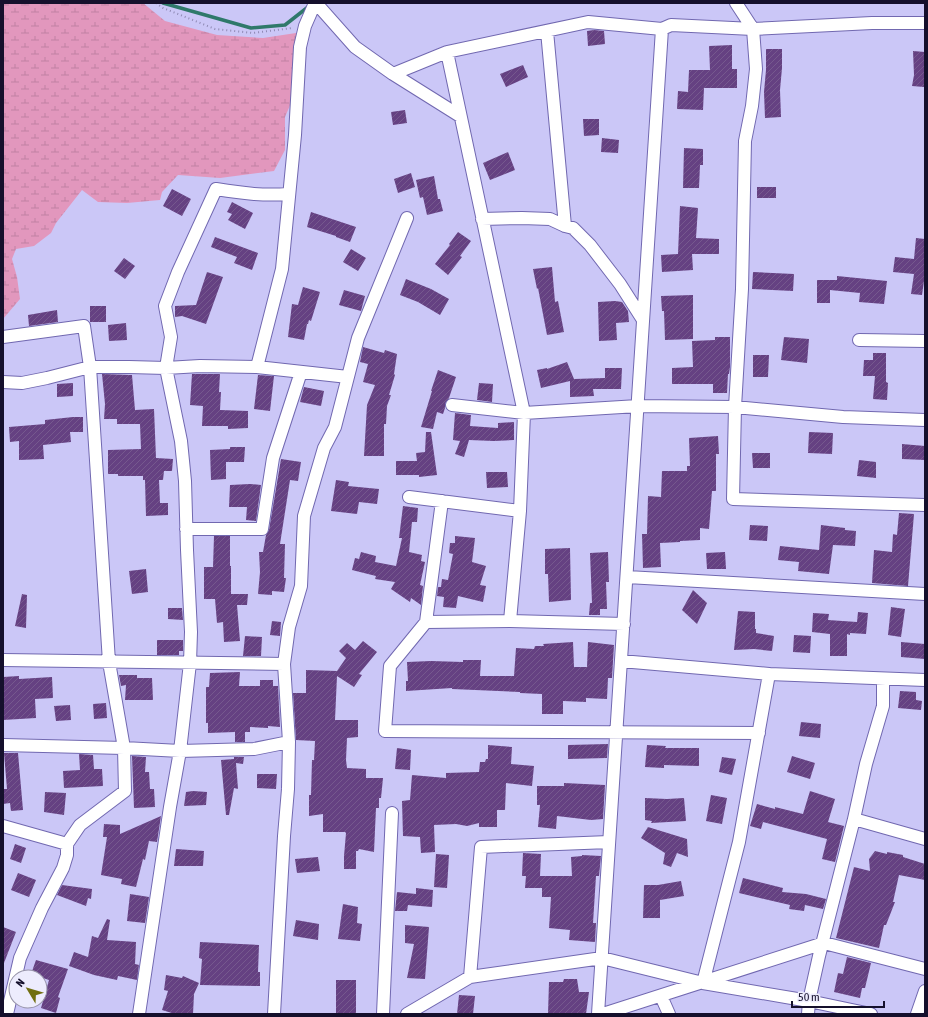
<svg xmlns="http://www.w3.org/2000/svg" width="928" height="1017" viewBox="0 0 928 1017" font-family="'Asap Condensed',sans-serif">
<style>
.wetland{fill:url(#wetland-marsh)}
.lines{fill:none;stroke-linecap:round;stroke-linejoin:round}
.stream{stroke:#2f796a;stroke-width:3.5}
.building{fill:url(#building-hatch)}
.minor-casing{stroke:#7168b0;stroke-width:14}
.path{stroke:#8f8ab4;stroke-width:2;stroke-dasharray:1 3;stroke-linecap:butt}
.minor{stroke:#fff;stroke-width:12}
</style>
<defs>
<pattern id="wetland-marsh" width="20" height="14" patternUnits="userSpaceOnUse"><rect width="20" height="14" fill="#e297bd"/><path d="M1 5h8M5 5V1M11 12h8M15 12V8" fill="none" stroke="#c181a3"/></pattern>
<pattern id="building-hatch" width="6" height="6" patternUnits="userSpaceOnUse"><rect width="6" height="6" fill="#654182"/><path d="M-1 1l2-2M0 6l6-6M5 7l2-2" fill="none" stroke="#76598e"/></pattern>
</defs>
<rect width="100%" height="100%" fill="#cbc7f7"/>
<path class="wetland" d="M 3,3 L 143,3 L 165,21 L 217,35 L 263,38 L 296,33 L 296,60 L 294,96 L 285,117 L 285,150 L 274,171 L 220,178 L 178,175 L 162,192 L 160,200 L 127,203 L 98,202 L 82,190 L 56,223 L 51,233 L 34,246 L 16,249 L 12,259 L 17,277 L 20,299 L 3,319 Z"/>
<g class="lines">
<path class="stream" d="M 163,3 L 251,28 L 285,25 L 308,7"/>
</g>
<path class="building" d="M 594,30 L 604,31 L 605,44 L 588,46 L 587,31 Z
M 732,45 L 732,69 L 737,69 L 737,88 L 704,88 L 703,110 L 677,109 L 678,91 L 688,92 L 689,70 L 710,70 L 709,46 Z
M 766,49 L 782,49 L 782,68 L 780,90 L 781,117 L 765,118 L 764,92 L 766,70 Z
M 913,51 L 925,52 L 925,78 L 924,87 L 912,86 L 914,75 Z
M 523,65 L 528,77 L 506,87 L 500,74 Z
M 405,110 L 407,123 L 393,125 L 391,112 Z
M 583,119 L 599,119 L 599,135 L 584,136 Z
M 602,138 L 619,140 L 618,153 L 601,152 Z
M 684,148 L 703,149 L 703,165 L 700,165 L 699,188 L 683,188 Z
M 508,152 L 515,170 L 490,180 L 483,163 Z
M 411,173 L 415,187 L 398,193 L 394,179 Z
M 434,176 L 438,199 L 440,199 L 443,211 L 427,215 L 423,197 L 420,198 L 416,180 Z
M 757,187 L 776,187 L 776,198 L 757,198 Z
M 172,189 L 191,199 L 182,216 L 163,206 Z
M 232,202 L 253,213 L 245,229 L 228,220 L 232,214 L 227,212 Z
M 680,206 L 698,208 L 696,238 L 719,239 L 719,254 L 692,254 L 693,270 L 662,272 L 661,255 L 678,254 Z
M 311,212 L 356,227 L 350,242 L 336,237 L 336,236 L 307,227 Z
M 458,232 L 471,241 L 460,256 L 462,257 L 448,275 L 435,264 L 450,245 L 449,244 Z
M 215,237 L 258,253 L 252,270 L 234,263 L 237,257 L 211,247 Z
M 916,238 L 925,239 L 925,274 L 922,295 L 911,294 L 914,274 L 893,272 L 895,257 L 914,259 Z
M 351,249 L 366,258 L 358,271 L 343,262 Z
M 124,258 L 135,266 L 125,279 L 114,271 Z
M 552,267 L 555,302 L 558,301 L 564,332 L 547,335 L 538,288 L 537,289 L 533,269 Z
M 207,272 L 223,277 L 206,324 L 182,316 L 175,317 L 175,306 L 196,305 Z
M 753,272 L 794,274 L 793,291 L 752,289 Z
M 837,276 L 887,281 L 884,304 L 859,302 L 860,293 L 830,290 L 830,303 L 817,303 L 817,280 L 837,280 Z
M 406,279 L 431,289 L 449,299 L 440,315 L 418,302 L 400,295 Z
M 303,287 L 320,292 L 311,321 L 309,320 L 308,324 L 307,324 L 304,340 L 288,337 L 292,304 L 298,305 Z
M 344,290 L 365,296 L 361,311 L 339,305 Z
M 693,295 L 693,339 L 665,340 L 664,311 L 662,311 L 661,296 Z
M 615,301 L 622,302 L 628,311 L 629,322 L 616,323 L 617,340 L 599,341 L 598,302 Z
M 90,306 L 106,306 L 106,322 L 90,322 Z
M 57,310 L 58,322 L 29,326 L 28,315 Z
M 126,323 L 127,340 L 109,341 L 108,325 Z
M 715,337 L 730,337 L 730,367 L 729,374 L 728,374 L 727,393 L 713,393 L 713,384 L 672,384 L 672,368 L 693,367 L 692,341 L 715,340 Z
M 784,337 L 809,339 L 807,363 L 781,360 Z
M 363,347 L 384,353 L 385,350 L 397,354 L 394,374 L 395,375 L 389,395 L 391,395 L 387,406 L 386,424 L 384,424 L 384,456 L 364,456 L 367,405 L 375,385 L 363,382 L 368,364 L 360,362 Z
M 873,353 L 886,353 L 886,382 L 888,383 L 887,400 L 873,399 L 875,376 L 863,376 L 864,360 L 873,360 Z
M 753,355 L 769,355 L 768,377 L 753,377 Z
M 567,362 L 574,379 L 605,378 L 605,368 L 622,368 L 621,389 L 593,389 L 594,396 L 570,397 L 570,381 L 541,388 L 537,370 L 547,368 L 547,369 Z
M 438,370 L 456,377 L 449,398 L 445,404 L 445,408 L 443,414 L 437,412 L 433,429 L 421,427 L 432,391 L 431,391 Z
M 102,374 L 132,375 L 135,410 L 154,409 L 156,458 L 173,459 L 172,471 L 164,471 L 163,480 L 159,480 L 160,503 L 168,503 L 168,515 L 146,516 L 145,480 L 143,480 L 143,476 L 118,476 L 118,474 L 108,474 L 108,450 L 141,449 L 140,424 L 117,424 L 117,419 L 104,419 L 105,404 Z
M 192,374 L 220,374 L 219,392 L 221,392 L 220,410 L 248,411 L 248,428 L 228,429 L 228,426 L 202,426 L 203,406 L 190,405 Z
M 258,375 L 274,376 L 270,411 L 254,409 Z
M 73,383 L 73,396 L 57,397 L 57,384 Z
M 479,383 L 493,384 L 492,402 L 477,400 Z
M 304,387 L 324,391 L 321,406 L 300,402 Z
M 455,413 L 471,415 L 470,426 L 498,428 L 498,423 L 514,422 L 514,440 L 494,441 L 469,440 L 464,457 L 455,454 L 460,441 L 453,440 Z
M 73,417 L 83,417 L 83,432 L 70,432 L 71,442 L 43,445 L 44,459 L 19,460 L 19,441 L 10,442 L 9,427 L 45,424 L 45,420 Z
M 426,432 L 431,432 L 437,475 L 419,477 L 419,475 L 396,475 L 396,461 L 417,461 L 416,453 L 425,452 Z
M 809,432 L 833,433 L 832,454 L 808,453 Z
M 718,436 L 719,454 L 716,454 L 716,491 L 712,491 L 709,529 L 700,528 L 700,540 L 680,541 L 680,542 L 660,543 L 661,567 L 643,568 L 642,534 L 647,534 L 648,496 L 661,497 L 662,471 L 687,471 L 687,466 L 690,466 L 689,438 Z
M 902,444 L 925,446 L 925,460 L 902,459 Z
M 230,447 L 245,447 L 244,462 L 226,462 L 226,479 L 211,480 L 210,450 L 230,449 Z
M 752,453 L 770,453 L 770,468 L 753,468 Z
M 281,459 L 301,462 L 298,481 L 290,480 L 280,544 L 285,544 L 284,578 L 286,578 L 284,592 L 272,591 L 272,595 L 258,594 L 260,572 L 259,552 L 263,552 L 266,535 L 269,530 Z
M 859,460 L 876,462 L 876,478 L 857,476 Z
M 486,472 L 507,472 L 508,487 L 487,488 Z
M 336,480 L 349,482 L 348,486 L 379,489 L 377,504 L 359,502 L 357,514 L 331,511 Z
M 250,484 L 261,485 L 256,521 L 246,520 L 247,507 L 229,507 L 230,485 Z
M 403,506 L 418,508 L 417,522 L 412,522 L 409,552 L 422,555 L 421,561 L 425,562 L 420,585 L 423,586 L 421,605 L 411,598 L 410,602 L 391,589 L 395,582 L 375,579 L 376,576 L 352,570 L 355,558 L 359,559 L 361,552 L 376,556 L 375,562 L 396,566 L 402,538 L 399,538 Z
M 899,513 L 914,514 L 908,586 L 872,583 L 874,550 L 892,552 L 893,534 L 897,535 Z
M 750,525 L 768,526 L 767,541 L 749,540 Z
M 821,525 L 845,528 L 845,530 L 856,531 L 855,546 L 833,545 L 829,574 L 798,571 L 799,562 L 778,560 L 780,546 L 819,550 Z
M 214,536 L 230,536 L 230,566 L 231,566 L 231,594 L 248,594 L 247,605 L 237,605 L 240,641 L 224,642 L 223,622 L 217,623 L 215,599 L 204,599 L 204,567 L 213,567 Z
M 455,536 L 475,538 L 472,562 L 486,566 L 480,585 L 486,586 L 483,602 L 458,596 L 456,608 L 443,607 L 444,597 L 437,596 L 438,587 L 441,587 L 442,579 L 448,580 L 453,554 L 449,553 L 450,543 L 455,543 Z
M 570,548 L 571,600 L 549,602 L 548,574 L 545,574 L 545,549 Z
M 608,552 L 609,582 L 606,582 L 607,609 L 600,609 L 600,615 L 589,615 L 590,603 L 592,603 L 590,553 Z
M 725,552 L 726,569 L 707,569 L 706,553 Z
M 146,569 L 148,592 L 132,594 L 129,571 Z
M 693,590 L 707,603 L 697,624 L 682,610 Z
M 22,594 L 27,595 L 26,628 L 15,626 Z
M 891,607 L 905,609 L 901,637 L 888,635 Z
M 168,608 L 182,608 L 183,620 L 168,619 Z
M 738,611 L 755,612 L 755,629 L 756,629 L 756,633 L 774,636 L 772,651 L 754,649 L 734,650 Z
M 858,612 L 868,613 L 866,634 L 850,633 L 850,635 L 847,634 L 847,656 L 830,656 L 830,634 L 812,632 L 813,613 L 829,614 L 828,620 L 857,622 Z
M 272,621 L 281,622 L 280,636 L 270,635 Z
M 794,635 L 811,636 L 810,653 L 793,652 Z
M 245,636 L 262,637 L 261,656 L 243,656 Z
M 157,640 L 183,640 L 183,651 L 179,651 L 179,655 L 157,655 Z
M 363,641 L 377,652 L 359,674 L 362,675 L 354,687 L 337,676 L 335,720 L 358,720 L 358,737 L 347,738 L 346,760 L 347,768 L 366,769 L 366,778 L 383,778 L 381,798 L 379,798 L 379,808 L 376,808 L 374,852 L 359,849 L 358,851 L 356,851 L 356,869 L 344,869 L 344,856 L 346,833 L 345,832 L 323,832 L 323,814 L 309,816 L 309,795 L 311,795 L 312,760 L 314,760 L 315,741 L 296,740 L 293,693 L 306,693 L 306,670 L 337,671 L 346,658 L 339,651 L 347,643 L 355,650 Z
M 573,642 L 574,667 L 587,667 L 588,642 L 614,645 L 612,678 L 608,678 L 607,699 L 586,698 L 586,702 L 563,701 L 563,714 L 542,714 L 542,694 L 520,693 L 520,692 L 452,689 L 452,688 L 406,691 L 406,681 L 408,681 L 407,662 L 431,661 L 463,662 L 463,660 L 481,660 L 480,676 L 514,676 L 516,648 L 534,649 L 535,646 L 544,646 L 543,644 Z
M 901,642 L 925,644 L 925,659 L 901,657 Z
M 240,672 L 239,686 L 260,686 L 260,680 L 273,680 L 273,686 L 278,686 L 280,727 L 268,726 L 268,728 L 250,727 L 250,732 L 245,732 L 245,742 L 235,742 L 235,732 L 208,733 L 208,723 L 206,723 L 206,687 L 209,687 L 210,673 Z
M 119,675 L 137,675 L 137,678 L 152,678 L 153,700 L 125,700 L 126,685 L 121,686 Z
M 19,676 L 19,679 L 52,677 L 53,698 L 35,699 L 36,718 L 3,720 L 3,677 Z
M 900,691 L 916,692 L 916,700 L 922,701 L 921,710 L 898,708 Z
M 106,703 L 107,718 L 94,719 L 93,704 Z
M 70,705 L 71,720 L 56,721 L 54,706 Z
M 801,722 L 821,724 L 820,738 L 799,736 Z
M 608,744 L 607,758 L 568,759 L 568,745 Z
M 488,745 L 512,747 L 511,764 L 534,766 L 532,786 L 506,783 L 505,810 L 497,810 L 497,827 L 479,827 L 479,823 L 467,826 L 456,824 L 434,825 L 435,852 L 421,853 L 420,837 L 403,836 L 402,801 L 410,800 L 412,775 L 446,778 L 446,773 L 479,772 L 480,762 L 485,762 L 486,759 L 488,759 Z
M 647,745 L 666,746 L 665,748 L 699,748 L 699,766 L 664,765 L 664,768 L 645,767 Z
M 397,748 L 411,750 L 410,770 L 395,769 Z
M 4,753 L 18,753 L 23,810 L 11,811 L 10,803 L 3,804 L 3,789 L 7,789 Z
M 79,754 L 93,755 L 94,769 L 102,769 L 103,786 L 64,788 L 63,771 L 80,770 Z
M 132,756 L 146,757 L 145,772 L 149,772 L 150,789 L 154,789 L 155,807 L 134,808 Z
M 792,756 L 815,763 L 810,779 L 787,772 Z
M 234,757 L 244,757 L 243,764 L 236,763 L 238,789 L 234,788 L 229,815 L 226,815 L 221,760 L 234,759 Z
M 722,757 L 736,759 L 732,775 L 719,772 Z
M 257,774 L 277,774 L 276,789 L 257,788 Z
M 564,783 L 605,785 L 603,819 L 591,820 L 557,816 L 556,829 L 538,827 L 540,805 L 537,805 L 537,786 L 564,786 Z
M 193,791 L 207,792 L 206,805 L 184,806 L 186,792 Z
M 810,791 L 835,799 L 828,822 L 844,826 L 835,862 L 822,859 L 827,839 L 763,822 L 761,829 L 750,826 L 757,804 L 775,809 L 775,807 L 803,814 Z
M 45,792 L 66,793 L 64,815 L 44,812 Z
M 711,795 L 727,798 L 722,824 L 706,821 Z
M 645,798 L 667,799 L 684,798 L 686,821 L 651,823 L 652,821 L 645,820 Z
M 161,816 L 157,842 L 149,841 L 145,860 L 143,859 L 136,887 L 121,884 L 122,879 L 101,875 L 107,837 L 103,837 L 104,824 L 120,825 L 120,834 Z
M 648,827 L 687,839 L 688,857 L 677,853 L 671,867 L 663,864 L 665,853 L 641,838 Z
M 15,844 L 26,848 L 21,863 L 10,859 Z
M 176,849 L 204,851 L 203,866 L 174,866 Z
M 875,851 L 887,854 L 887,852 L 903,855 L 903,857 L 925,864 L 925,880 L 899,875 L 893,902 L 895,902 L 886,925 L 884,925 L 879,948 L 836,938 L 854,867 L 870,871 L 869,859 Z
M 523,853 L 541,854 L 540,876 L 572,876 L 571,857 L 582,856 L 582,855 L 601,856 L 599,876 L 596,876 L 593,923 L 596,923 L 595,942 L 569,940 L 570,930 L 549,928 L 551,897 L 542,897 L 542,888 L 525,888 L 526,876 L 522,876 Z
M 436,854 L 449,855 L 447,888 L 434,887 Z
M 318,857 L 320,871 L 297,873 L 295,859 Z
M 18,873 L 36,880 L 29,897 L 11,890 Z
M 743,878 L 783,888 L 782,892 L 806,894 L 826,899 L 823,909 L 805,905 L 804,911 L 789,909 L 790,905 L 739,893 Z
M 681,881 L 684,896 L 660,900 L 660,918 L 643,918 L 644,885 L 658,885 Z
M 62,885 L 92,889 L 91,899 L 88,898 L 86,906 L 57,895 Z
M 416,888 L 433,890 L 432,907 L 408,905 L 407,911 L 395,911 L 397,892 L 416,894 Z
M 130,894 L 149,897 L 145,923 L 127,921 Z
M 343,904 L 358,907 L 357,923 L 362,924 L 360,941 L 338,939 Z
M 107,919 L 110,920 L 107,940 L 136,942 L 135,964 L 139,965 L 137,980 L 118,976 L 117,980 L 94,975 L 69,966 L 74,952 L 88,957 L 92,936 L 98,938 Z
M 296,920 L 319,924 L 318,940 L 293,936 Z
M 405,925 L 429,927 L 425,979 L 407,978 L 414,944 L 405,943 Z
M 3,927 L 16,932 L 4,963 L 3,963 Z
M 200,942 L 259,945 L 258,972 L 260,972 L 260,986 L 200,985 L 202,959 L 199,958 Z
M 847,957 L 871,963 L 865,988 L 862,988 L 860,998 L 834,992 L 838,973 L 843,974 Z
M 36,960 L 68,969 L 58,997 L 60,998 L 56,1013 L 41,1008 L 49,980 L 31,974 Z
M 166,975 L 182,978 L 183,976 L 199,983 L 194,994 L 193,1014 L 175,1014 L 162,1010 L 168,991 L 164,990 Z
M 564,979 L 577,979 L 579,992 L 589,992 L 586,1014 L 548,1014 L 549,982 L 563,982 Z
M 336,980 L 356,980 L 356,1014 L 336,1014 Z
M 459,995 L 475,996 L 473,1014 L 457,1014 Z"/>
<g class="lines">
<defs>
<path id="minor" d="M 316,3 L 355,47 L 393,74 L 460,116
M 736,3 L 753,29
M 925,23 L 872,23 L 753,29 L 756,69 L 752,106 L 745,141 L 742,289 L 735,407 L 733,499 L 925,505
M 547,31 L 565,226
M 447,52 L 524,413 L 520,511 L 510,621
M 393,74 L 447,52 L 588,22 L 662,29 L 671,25 L 753,29
M 482,219 L 522,218 L 550,219 L 565,226 L 573,228 L 590,245 L 620,284 L 643,320
M 3,337 L 84,326 L 90,367 L 109,662 L 124,748 L 125,791 L 80,825 L 67,844
M 859,340 L 925,341
M 257,367 L 282,269 L 295,135 L 300,47 L 305,26 L 315,3
M 3,382 L 22,383 L 47,378 L 90,367 L 129,367 L 166,368 L 200,366 L 257,367 L 348,377
M 452,405 L 524,413 L 638,406 L 735,407 L 843,417 L 925,420
M 409,497 L 520,511
M 186,529 L 262,529 L 273,458 L 301,372
M 627,577 L 925,594
M 426,622 L 442,501
M 624,624 L 510,621 L 426,622 L 390,666 L 385,731 L 759,733
M 3,660 L 284,664
M 621,661 L 769,674 L 925,680
M 3,745 L 124,748 L 180,751 L 254,749 L 289,742
M 854,819 L 925,839
M 3,826 L 67,844 L 67,855 L 63,868 L 42,908 L 20,958 L 7,1014
M 470,977 L 481,847 L 609,842
M 703,983 L 739,842 L 769,674
M 661,996 L 669,1014
M 139,1014 L 170,807 L 180,751 L 190,663 L 191,632 L 187,550 L 185,481 L 181,441 L 166,368 L 171,337 L 165,306 L 178,272 L 216,189 C 242,193 262,196 288,194
M 274,1014 L 284,836 L 288,789 L 289,742 L 284,664 L 289,627 L 301,586 L 304,516 L 324,448 L 335,427 L 358,338 L 407,218
M 383,1014 L 392,813
M 407,1014 L 470,977 L 602,958 L 703,983 L 809,1001 L 871,1014
M 598,1014 L 662,29
M 603,1014 L 824,943 L 925,969
M 808,1014 L 809,1001 L 819,956 L 854,819 L 866,764 L 883,706 L 883,680
M 917,1014 L 925,991"/>
</defs>
<use href="#minor" class="minor-casing"/>
<path class="path" d="M 156,3 L 163,8 L 215,29 L 253,33 L 292,28"/>
<use href="#minor" class="minor"/>
</g>
<rect width="928" height="1017" fill="none" stroke="#15102c" stroke-width="8"/>
<g transform="translate(28 989) rotate(308)"><circle r="19" fill="#edecfd" stroke="#9794a9"/>
<path d="M0-3L7 15L0 10L-7 15Z" fill="#716f11"/>
<text y="-6" font-size="11" font-weight="bold" text-anchor="middle" fill="#15102c">N</text>
</g>
<path d="M792 1001v6h92v-6" fill="none" stroke="#15102c" stroke-width="2"/>
<text x="798" y="1001" font-size="12" fill="#15102c" stroke="#edecfd" stroke-width="3" paint-order="stroke">50 m</text>
</svg>
